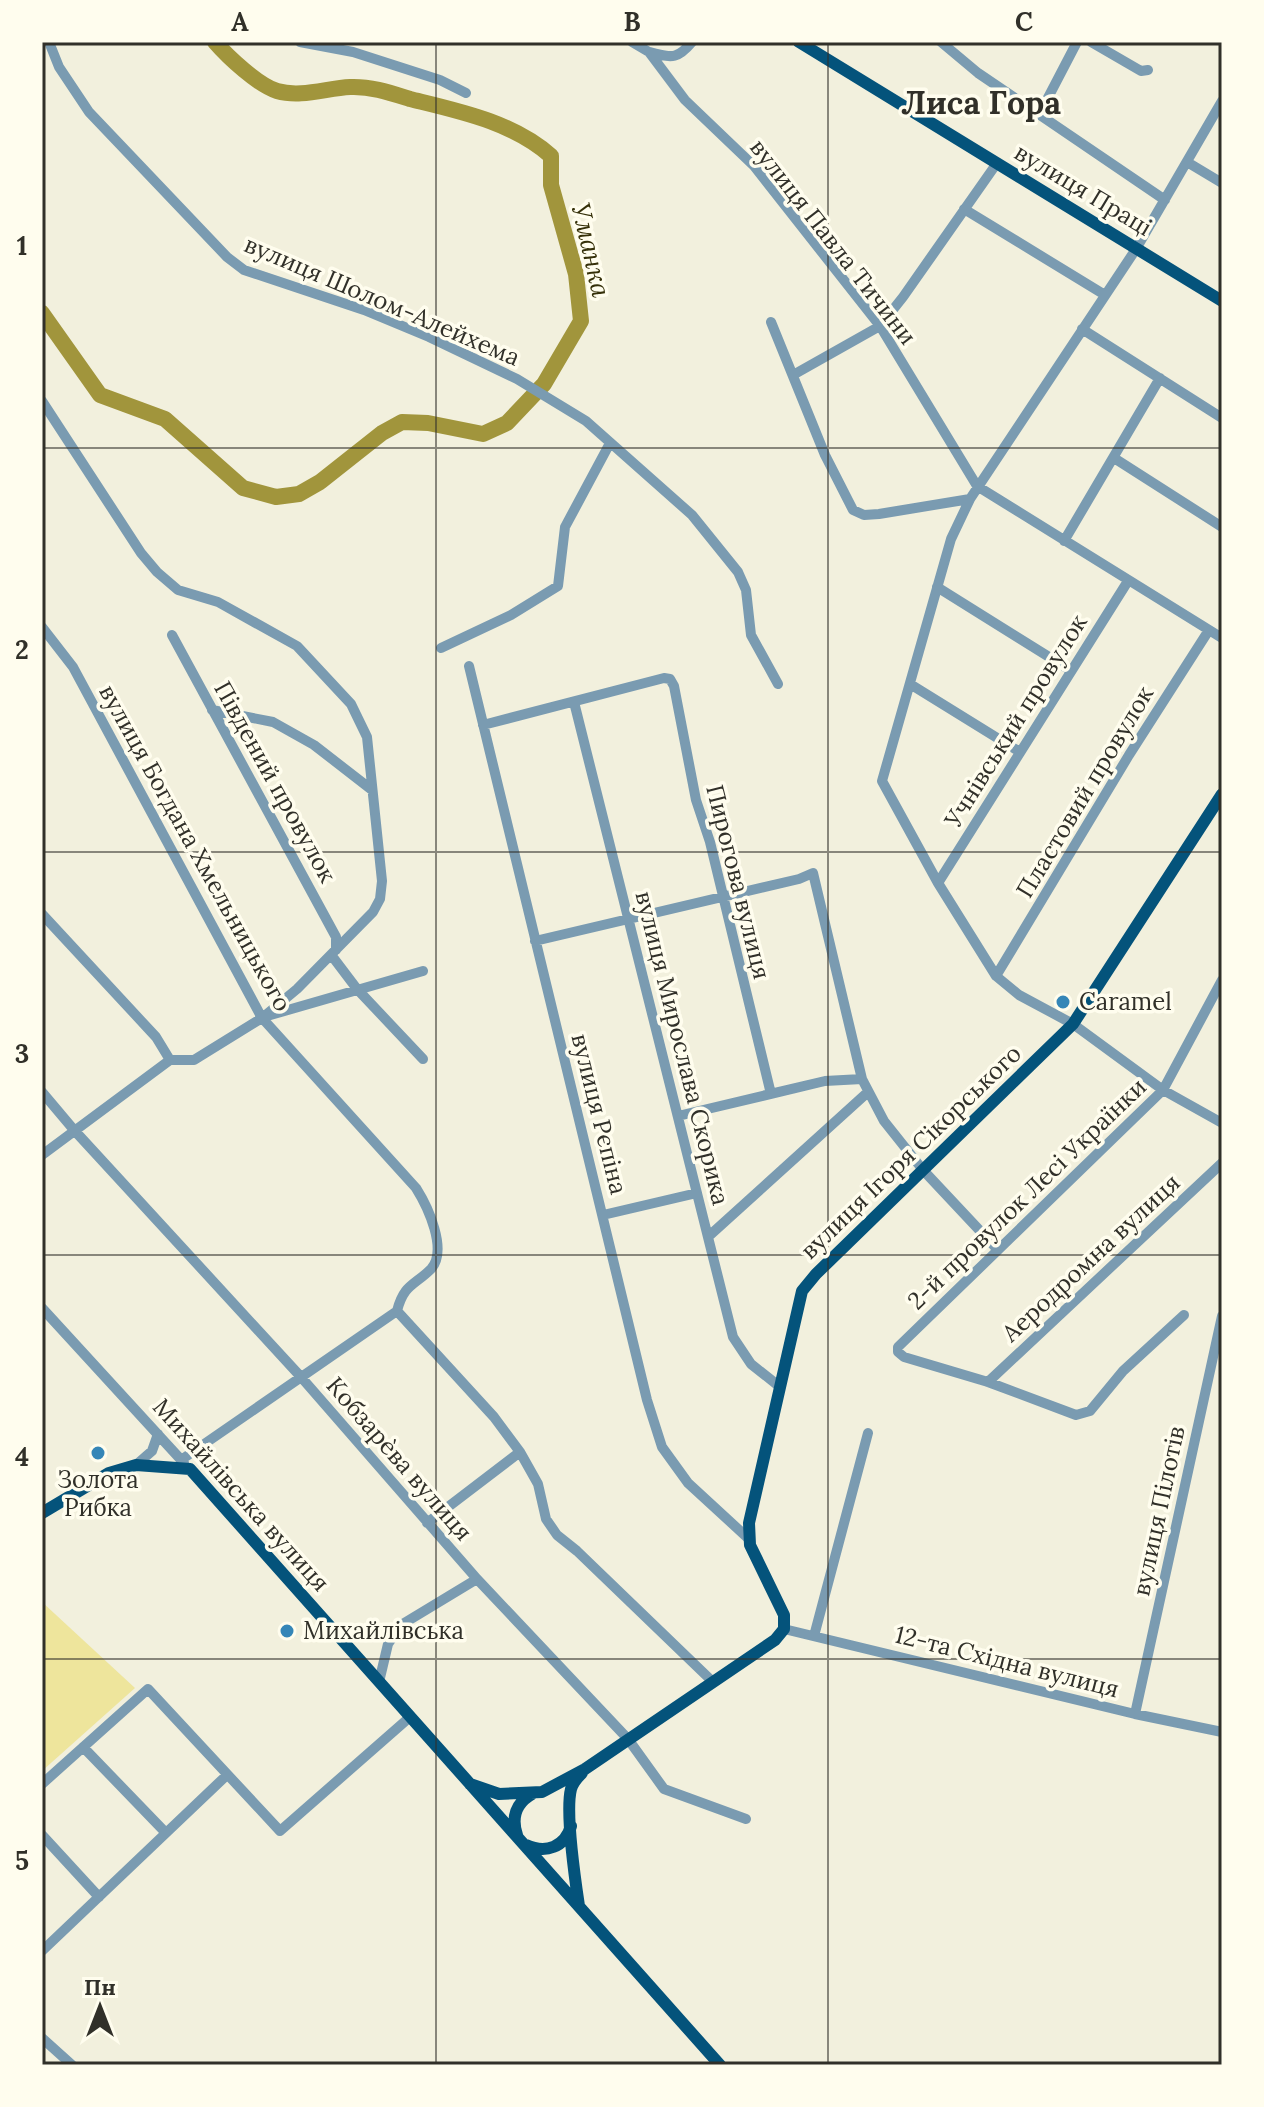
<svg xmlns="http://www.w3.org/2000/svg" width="1264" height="2107" viewBox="0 0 1264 2107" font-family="Lora,serif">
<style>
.green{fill:#eee59c}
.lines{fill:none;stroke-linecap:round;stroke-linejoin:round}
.river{stroke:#a1953c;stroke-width:16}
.minor{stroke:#7a9bb1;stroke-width:10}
.major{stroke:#04537b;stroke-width:12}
.grid{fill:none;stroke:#313029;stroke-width:2;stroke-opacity:0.55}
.poi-dot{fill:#3586b7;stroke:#fffdee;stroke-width:3}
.labels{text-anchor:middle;stroke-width:7;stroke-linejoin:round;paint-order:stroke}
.street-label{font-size:24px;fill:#313029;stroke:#fffdee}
.poi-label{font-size:24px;fill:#313029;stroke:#fffdee;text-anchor:start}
.water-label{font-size:26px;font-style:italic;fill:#353009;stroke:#fffdee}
.district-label{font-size:32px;font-weight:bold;fill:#313029;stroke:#fffdee}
.neatline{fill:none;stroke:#313029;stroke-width:3}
.grid-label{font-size:26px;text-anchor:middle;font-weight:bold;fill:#313029}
</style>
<rect width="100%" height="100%" fill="#f2f0dd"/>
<path class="green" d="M 42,1602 L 135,1688 L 42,1771 Z"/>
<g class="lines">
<path class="river" d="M 42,313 L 100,395 L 165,419 L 243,488 L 276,497 L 299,494 L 320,482 L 382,433 L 402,422 L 428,423 L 483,434 L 507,423 L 544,384 L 581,321 L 576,274 L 551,185 L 551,156 C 513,122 459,111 410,99 C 391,93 371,86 350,87 C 327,88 301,98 277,91 C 258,85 228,57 215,42"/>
<path class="minor" d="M 49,42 L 59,67 L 89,112 L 227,257 L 244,270 L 364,310 L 429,337 L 517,379 L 586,421 L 692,515 L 738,572 L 746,590 L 751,635 L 778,684
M 300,42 L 353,52 L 440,80 L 466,93
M 632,42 L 649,52 L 685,100 L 754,166 L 880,326 L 977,486 L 1222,638
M 941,42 L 978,73 L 1165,200
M 1091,42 L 1141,71 L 1148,70
M 649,52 C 671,57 676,61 692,42
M 1222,101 L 1136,249 L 970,499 L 951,539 L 882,781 L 938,883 L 996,976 L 1019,995 L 1073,1024 L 1163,1090 L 1222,1123
M 1040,113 L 1077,42
M 1187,162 L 1222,183
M 964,209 L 1105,295
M 771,322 L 825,455 L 853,510 L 864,515 L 879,514 L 970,499
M 1082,329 L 1222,418
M 793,375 L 880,326 L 903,297 L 997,163
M 42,401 L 141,553 L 157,572 L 178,590 L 218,602 L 297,646 L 351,704 L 367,737 L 382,881 L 380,899 L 373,912 L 297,989 L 262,1018 L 194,1060 L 170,1060 L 42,1155
M 1114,458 L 1222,527
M 1064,541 L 1160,378
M 937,587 L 1070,670
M 42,627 L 73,667 L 262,1018 L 416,1188 C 428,1207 448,1250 431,1269 C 414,1286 404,1284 397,1311
M 172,635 L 336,937 L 336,950
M 441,648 L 511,615 L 558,586 L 565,527 L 610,443
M 469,666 L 647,1400 L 662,1447 L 688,1483 L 750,1540
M 910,684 L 1020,752
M 574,702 L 733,1337 L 751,1364 L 780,1387
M 212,710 L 273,722 L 314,745 L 372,790
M 483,725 L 664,678 L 670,679 L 674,686 L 696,800 L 710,842 L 771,1094
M 938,883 L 1128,581
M 42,914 L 156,1037 L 170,1060
M 535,941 L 799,879 L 813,873 L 862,1079 L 884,1121 L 923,1170 L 998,1250
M 332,956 L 357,989 L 423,1059
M 996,976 L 1129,755 L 1209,630
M 267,1016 L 423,971
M 42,1092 L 74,1130 L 301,1377 L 477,1579 L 628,1739 L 664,1789 L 746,1819
M 678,1116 L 825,1081 L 862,1079
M 603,1215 L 697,1193
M 709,1236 L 868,1092
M 42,1308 L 184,1463
M 397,1311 L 494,1417 L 520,1452 L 538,1484 L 546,1519 L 557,1535 L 577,1551 L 713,1682
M 1184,1315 L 1123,1371 L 1090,1411 L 1076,1415 L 988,1382 L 904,1357 L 898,1352 L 898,1347 L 1163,1090 L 1222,980
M 988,1382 L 1222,1163
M 181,1460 L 397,1311
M 136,1465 L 152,1451 L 158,1434
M 427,1523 L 520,1452
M 784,1629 L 1135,1714 L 1222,1732
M 814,1636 L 868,1433
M 379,1682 L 388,1644 L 401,1625 L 477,1579
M 1135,1714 L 1222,1316
M 83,1747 L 166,1833
M 42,1784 L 148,1689 L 280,1831 L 410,1717
M 42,1835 L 99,1897
M 42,1951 L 227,1775
M 42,2038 L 72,2065"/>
<path class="major" d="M 799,42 L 1222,301
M 42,1513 L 109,1473 L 136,1465 L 190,1469 C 367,1668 543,1867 720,2065
M 470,1784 L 499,1794 L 542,1792 L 585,1769 L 775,1640 L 784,1629 L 784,1615 L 750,1545 L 749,1523 L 802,1291 L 816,1274 L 1073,1024 L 1222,794
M 517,1835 C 511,1817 516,1803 532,1794
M 526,1845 C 546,1854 565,1847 571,1826
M 579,1906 C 575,1879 565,1813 571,1789 C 573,1782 577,1778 582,1773"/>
</g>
<path class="grid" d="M 436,42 L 436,2065M 828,42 L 828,2065M 42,448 L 1222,448M 42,852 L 1222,852M 42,1255 L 1222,1255M 42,1659 L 1222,1659"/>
<g class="poi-dot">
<circle cx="1063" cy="1002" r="8"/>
<circle cx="98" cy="1453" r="8"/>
<circle cx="287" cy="1631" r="8"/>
</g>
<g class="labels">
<g class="street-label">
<text transform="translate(1083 190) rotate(31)" y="8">вулиця Праці</text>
<text transform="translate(833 242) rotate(52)" y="8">вулиця Павла Тичини</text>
<text transform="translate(382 301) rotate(23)" y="8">вулиця Шолом-Алейхема</text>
<text transform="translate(1016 721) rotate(-58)" y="8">Учнівський провулок</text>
<text transform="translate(275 782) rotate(61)" y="8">Південий провулок</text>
<text transform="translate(1085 792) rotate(-59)" y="8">Пластовий провулок</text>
<text transform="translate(195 848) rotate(61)" y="8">вулиця Богдана Хмельницького</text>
<text transform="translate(738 882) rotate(76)" y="8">Пирогова вулиця</text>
<text transform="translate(682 1048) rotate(76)" y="8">вулиця Мирослава Скорика</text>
<text transform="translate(599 1114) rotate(76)" y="8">вулиця Рєпіна</text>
<text transform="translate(911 1152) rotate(-44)" y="8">вулиця Ігоря Сікорського</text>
<text transform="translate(1027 1194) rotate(-44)" y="8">2-й провулок Лесі Українки</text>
<text transform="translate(1091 1258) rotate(-43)" y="8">Аеродромна вулиця</text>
<text transform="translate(399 1459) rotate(49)" y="8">Кобзарèва вулиця</text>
<text transform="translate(241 1495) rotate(48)" y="8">Михайлівська вулиця</text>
<text transform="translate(1159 1511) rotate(-78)" y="8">вулиця Пілотів</text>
<text transform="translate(1007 1662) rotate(14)" y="8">12-та Східна вулиця</text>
</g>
<g class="poi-label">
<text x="1079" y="1010">Caramel</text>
<text x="98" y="1488" text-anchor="middle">Золота<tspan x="98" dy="28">Рибка</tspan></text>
<text x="303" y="1639">Михайлівська</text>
</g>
<g class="water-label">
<text transform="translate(591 250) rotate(77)" y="9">Уманка</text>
</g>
<g class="district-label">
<text x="981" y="114">Лиса Гора</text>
</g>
</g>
<rect width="1264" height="2107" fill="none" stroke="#fffdee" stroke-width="88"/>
<g transform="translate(100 2007)" stroke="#fffdee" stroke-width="6" paint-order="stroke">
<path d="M0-6L14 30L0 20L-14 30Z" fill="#313029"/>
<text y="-12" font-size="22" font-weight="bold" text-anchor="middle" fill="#313029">Пн</text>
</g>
<rect x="44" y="44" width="1176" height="2019" class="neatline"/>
<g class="grid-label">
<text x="240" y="31">A</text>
<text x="632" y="31">B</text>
<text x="1024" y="31">C</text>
<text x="22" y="255">1</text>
<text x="22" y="659">2</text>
<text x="22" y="1063">3</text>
<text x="22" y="1466">4</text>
<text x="22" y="1870">5</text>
</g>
</svg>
